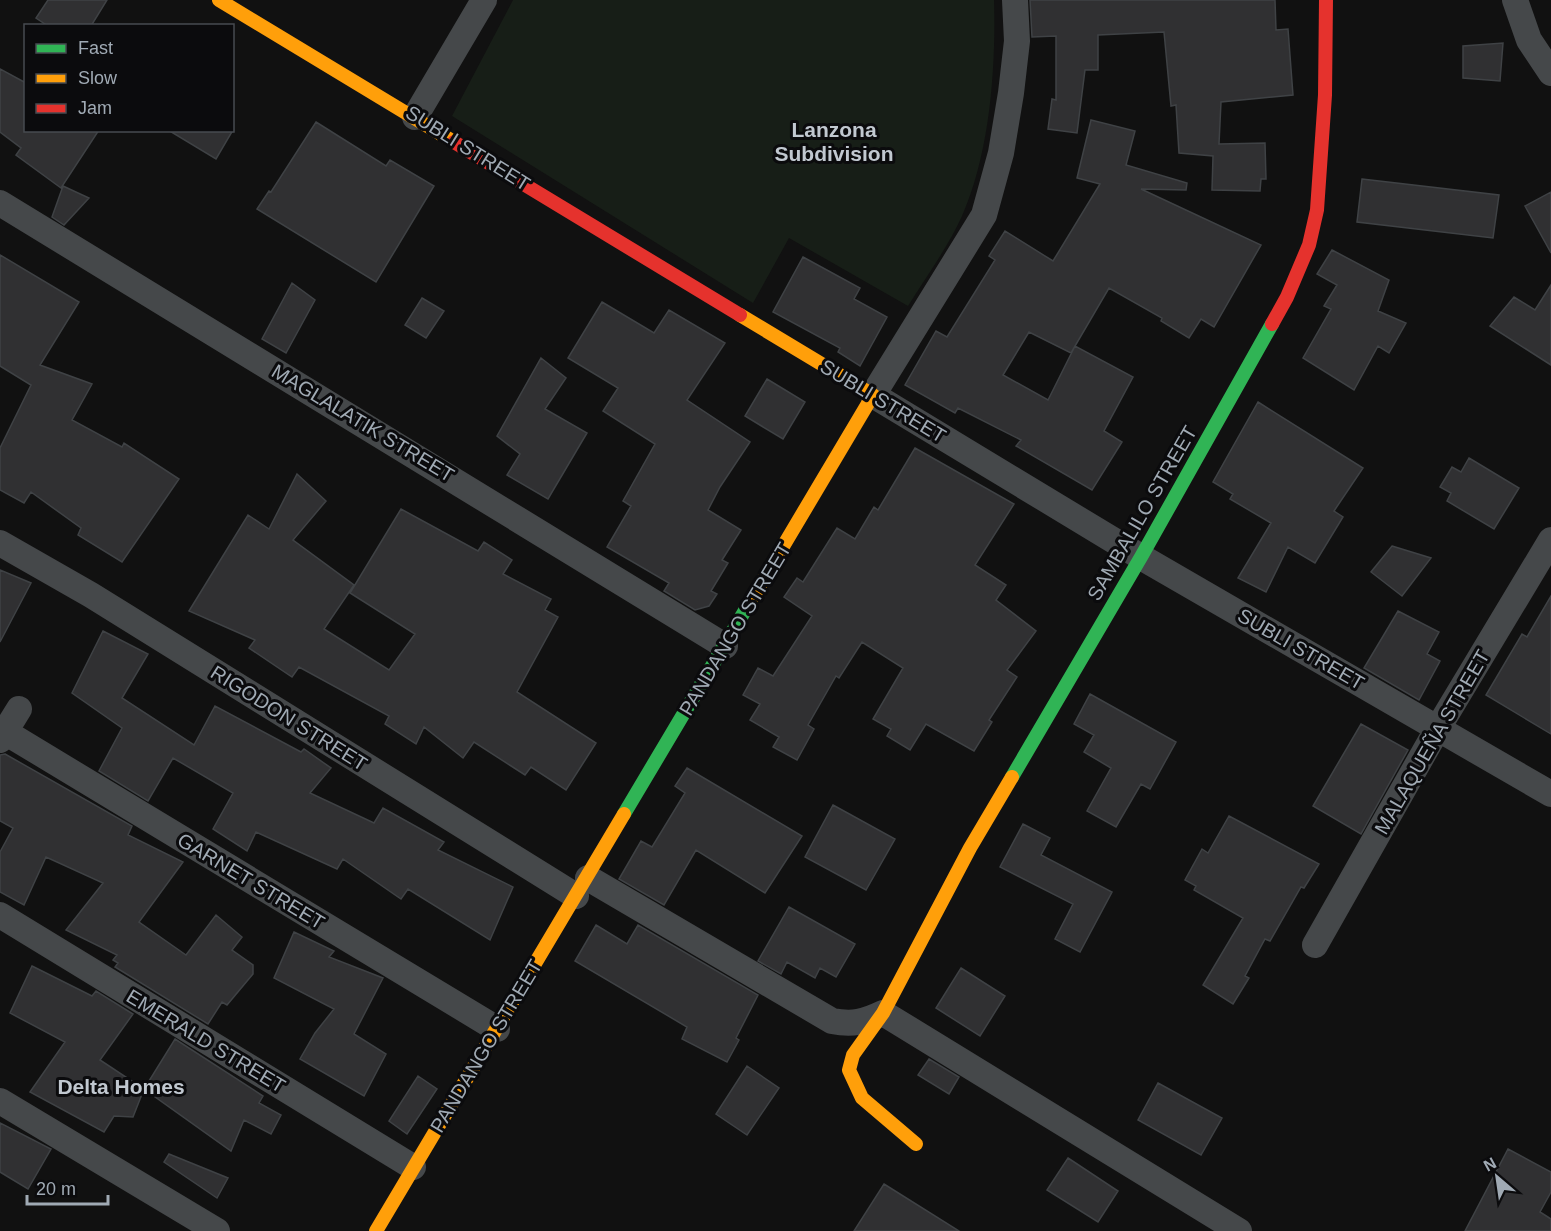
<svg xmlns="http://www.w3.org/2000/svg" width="1551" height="1231" viewBox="0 0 1551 1231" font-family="Helvetica,sans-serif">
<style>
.green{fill:#171e17}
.building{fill:#303032;stroke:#3f4245;stroke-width:1.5}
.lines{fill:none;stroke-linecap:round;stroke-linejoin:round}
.street{stroke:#45484a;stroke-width:26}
.fast{stroke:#30b455;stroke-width:14}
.slow{stroke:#ff9f0a;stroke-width:14}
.jam{stroke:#e5322d;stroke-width:14}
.labels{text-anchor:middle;stroke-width:6;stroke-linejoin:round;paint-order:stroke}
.street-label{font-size:20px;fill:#a0aab4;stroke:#0b0b0d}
.neighbourhood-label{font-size:21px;font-weight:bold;fill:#c1c8d0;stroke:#0b0b0d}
</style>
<rect width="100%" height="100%" fill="#111"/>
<path class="green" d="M 513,0 L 994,0 C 996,68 990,153 962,216 C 948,247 926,277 908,306 L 789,238 L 753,303 L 452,116 Z"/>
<path class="building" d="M 48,0 L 107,0 L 91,26 L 48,26 L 36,18 Z
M 1030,0 L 1275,0 L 1276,30 L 1288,29 L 1293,95 L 1221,102 L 1219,144 L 1265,143 L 1266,179 L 1261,179 L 1260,191 L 1212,190 L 1213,156 L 1179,153 L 1176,105 L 1171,106 L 1164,32 L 1098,35 L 1098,70 L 1085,70 L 1077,133 L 1048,129 L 1052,99 L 1056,100 L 1056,36 L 1032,37 Z
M 1503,43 L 1500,81 L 1463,78 L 1463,46 Z
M 0,69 L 26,83 L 26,130 L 99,130 L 61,188 L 16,155 L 21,148 L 0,132 Z
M 1091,120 L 1135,131 L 1126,165 L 1187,183 L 1186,190 L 1141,189 L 1261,245 L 1214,327 L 1201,319 L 1189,338 L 1161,321 L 1162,318 L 1109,288 L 1071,353 L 1029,332 L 1003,375 L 1048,400 L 1075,346 L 1133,377 L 1104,431 L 1122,442 L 1092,490 L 1016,446 L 1021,440 L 958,408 L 955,413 L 905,385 L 936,331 L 947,337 L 995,260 L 989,256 L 1005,231 L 1053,261 L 1100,184 L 1077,178 Z
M 316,122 L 386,166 L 390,160 L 434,186 L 376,282 L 257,209 L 269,191 L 271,192 Z
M 168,130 L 233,130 L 216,159 Z
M 1362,179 L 1499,195 L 1493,238 L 1357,222 Z
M 63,186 L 89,198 L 64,225 L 52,217 Z
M 1551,192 L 1551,253 L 1525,206 Z
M 1332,250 L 1389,280 L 1378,311 L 1406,323 L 1389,353 L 1378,346 L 1354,390 L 1303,358 L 1331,309 L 1324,306 L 1337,285 L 1317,274 Z
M 0,255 L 79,302 L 40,365 L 92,384 L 72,420 L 122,447 L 124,443 L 179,479 L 122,562 L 78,535 L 81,528 L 31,492 L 24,503 L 0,490 L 0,448 L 31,385 L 0,366 Z
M 803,257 L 860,288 L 854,299 L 887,317 L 860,366 L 838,352 L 840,348 L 773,312 Z
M 292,283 L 315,300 L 286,353 L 262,339 Z
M 1551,285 L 1551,365 L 1490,326 L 1514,297 L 1535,310 Z
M 422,298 L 444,311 L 426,338 L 405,325 Z
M 602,302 L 654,333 L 669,310 L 725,343 L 687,400 L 750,442 L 720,487 L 708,510 L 741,530 L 722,560 L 728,563 L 711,591 L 717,594 L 709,606 L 695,610 L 664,591 L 669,583 L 607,547 L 631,506 L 623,501 L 655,444 L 603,411 L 618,388 L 568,358 Z
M 541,358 L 566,378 L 545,409 L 587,433 L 548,499 L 507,475 L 520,454 L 497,436 Z
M 767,379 L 805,402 L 783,439 L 745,416 Z
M 1258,402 L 1363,468 L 1334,511 L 1343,517 L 1315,563 L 1288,547 L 1266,592 L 1238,578 L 1271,523 L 1230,499 L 1233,494 L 1213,482 Z
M 915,448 L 1014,504 L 975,565 L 1006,585 L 996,600 L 1036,631 L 1007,670 L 1017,677 L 989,720 L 992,722 L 974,751 L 926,724 L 910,750 L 887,736 L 891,729 L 873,719 L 903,668 L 862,642 L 839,678 L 836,676 L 808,725 L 814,729 L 797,760 L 773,747 L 779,737 L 750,720 L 760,704 L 743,695 L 758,668 L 773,676 L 812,616 L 784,597 L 797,578 L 803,582 L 837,528 L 855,539 L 874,507 L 878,510 Z
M 1469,458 L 1519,488 L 1494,529 L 1447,501 L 1451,493 L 1440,487 L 1452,467 L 1461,472 Z
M 297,474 L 326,501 L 293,540 L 354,585 L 324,629 L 389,670 L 415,634 L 350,593 L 401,509 L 478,551 L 484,542 L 512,560 L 503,574 L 551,599 L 545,610 L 558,617 L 517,692 L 596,743 L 566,790 L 531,767 L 525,775 L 474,742 L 463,758 L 424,727 L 416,744 L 385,724 L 389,716 L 299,667 L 292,677 L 249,648 L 255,640 L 189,611 L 248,515 L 269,529 Z
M 1392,546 L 1431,558 L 1402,596 L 1371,572 Z
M 0,570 L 31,583 L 0,642 Z
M 1551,596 L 1551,734 L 1486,695 L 1522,634 L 1527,637 Z
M 1398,611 L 1439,632 L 1427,654 L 1440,661 L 1419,700 L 1364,668 Z
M 103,631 L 148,654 L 122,698 L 194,745 L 215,706 L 301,752 L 304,749 L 331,768 L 310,793 L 374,823 L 383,808 L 444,842 L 438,850 L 513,887 L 490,940 L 408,889 L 401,899 L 343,859 L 337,869 L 256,832 L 247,851 L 213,829 L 233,793 L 173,758 L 148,801 L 99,771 L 122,728 L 72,693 Z
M 1090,694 L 1176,742 L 1150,789 L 1141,784 L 1116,827 L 1087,811 L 1111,768 L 1084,752 L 1094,735 L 1074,724 Z
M 1361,724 L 1408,750 L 1361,834 L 1313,806 Z
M 5,754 L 132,826 L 128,835 L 183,862 L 139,922 L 186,955 L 216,915 L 242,937 L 232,950 L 253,965 L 253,974 L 227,1005 L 222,1002 L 208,1024 L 115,967 L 118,963 L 113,960 L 117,955 L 66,930 L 103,883 L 46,857 L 24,905 L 0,892 L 0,852 L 13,828 L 0,821 L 0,755 Z
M 687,768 L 802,836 L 765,893 L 696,850 L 664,905 L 619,879 L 641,841 L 652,847 L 685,793 L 675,786 Z
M 833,805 L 895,839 L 866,890 L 805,857 Z
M 1229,816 L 1319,864 L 1304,888 L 1301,887 L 1270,941 L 1265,939 L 1245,976 L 1249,978 L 1233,1004 L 1203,985 L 1243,918 L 1194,890 L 1196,886 L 1185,880 L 1202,849 L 1208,853 Z
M 1023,824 L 1050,838 L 1041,855 L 1112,892 L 1080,952 L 1055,939 L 1073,904 L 1000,867 Z
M 789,907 L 855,944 L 836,977 L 820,968 L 815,978 L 787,962 L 781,974 L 758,961 Z
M 596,925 L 627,944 L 638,925 L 758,995 L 736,1038 L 739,1040 L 727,1062 L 682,1039 L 687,1027 L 575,961 Z
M 294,932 L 334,951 L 329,957 L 383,978 L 354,1034 L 386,1054 L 364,1096 L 300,1059 L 315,1033 L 334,1009 L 274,978 Z
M 32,966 L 92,996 L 96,991 L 133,1014 L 100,1060 L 144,1089 L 133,1117 L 114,1116 L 104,1132 L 30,1092 L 65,1042 L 10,1013 Z
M 961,968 L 1005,996 L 980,1036 L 936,1008 Z
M 175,1039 L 263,1096 L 259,1103 L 281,1115 L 271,1134 L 244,1120 L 231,1151 L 144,1089 Z
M 929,1059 L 959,1077 L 949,1094 L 918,1075 Z
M 747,1066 L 779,1088 L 747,1135 L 716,1114 Z
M 418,1076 L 437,1089 L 407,1134 L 389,1121 Z
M 1158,1083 L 1222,1118 L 1201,1155 L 1138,1120 Z
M 0,1123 L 51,1149 L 28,1189 L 0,1172 Z
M 1508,1149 L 1551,1172 L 1551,1192 L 1540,1212 L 1551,1219 L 1551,1231 L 1465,1231 Z
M 169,1154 L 228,1178 L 217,1198 L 164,1162 Z
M 1068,1158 L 1118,1191 L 1098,1222 L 1047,1190 Z
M 884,1184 L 959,1231 L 854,1231 Z"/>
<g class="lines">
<path class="street" d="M 1015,0 L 1017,41 L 1011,93 L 1001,153 L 984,215 L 873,395 L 1141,557 L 1551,794
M 1515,0 L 1529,40 L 1551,73
M 415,117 L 484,0
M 0,203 L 725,646
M 0,543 L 91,595 L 576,896
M 5,732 L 497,1029
M 0,740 L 19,709
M 588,878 L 832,1021 C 853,1025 864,1022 883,1013 L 1239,1231
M 0,915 L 413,1167
M 1315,945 L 1438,728 L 1551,540
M 0,1101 L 217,1231"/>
<path class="fast" d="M 1012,777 L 1141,557 L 1272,324
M 624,814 L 753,597"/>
<path class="slow" d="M 219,0 L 454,142
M 740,315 L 873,395 L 753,597
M 916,1144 L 862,1098 L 849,1070 L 853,1055 L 883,1013 L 970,848 L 1012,777
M 376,1231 L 624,814"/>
<path class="jam" d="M 454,142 L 740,315
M 1272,324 L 1287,297 L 1309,245 L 1317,210 L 1325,95 L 1326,0"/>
</g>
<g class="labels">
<g class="street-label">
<text transform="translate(468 148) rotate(32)" y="7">SUBLI STREET</text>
<text transform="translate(883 401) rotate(31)" y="7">SUBLI STREET</text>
<text transform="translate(363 423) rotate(31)" y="7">MAGLALATIK STREET</text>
<text transform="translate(1142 513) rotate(-60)" y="7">SAMBALILO STREET</text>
<text transform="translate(735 629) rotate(-59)" y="7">PANDANGO STREET</text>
<text transform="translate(1301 649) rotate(30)" y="7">SUBLI STREET</text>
<text transform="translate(289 718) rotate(32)" y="7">RIGODON STREET</text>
<text transform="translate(1432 742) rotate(-60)" y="7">MALAQUEÑA STREET</text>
<text transform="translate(251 881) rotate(31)" y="7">GARNET STREET</text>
<text transform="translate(206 1041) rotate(31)" y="7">EMERALD STREET</text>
<text transform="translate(486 1046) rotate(-59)" y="7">PANDANGO STREET</text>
</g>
<g class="neighbourhood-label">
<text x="834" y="137">Lanzona<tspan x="834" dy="24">Subdivision</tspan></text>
<text x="121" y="1094">Delta Homes</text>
</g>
</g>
<rect x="24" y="24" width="210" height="108" fill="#0b0b0d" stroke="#474b50" stroke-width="1.5"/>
<rect x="36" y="44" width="30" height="9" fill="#30b455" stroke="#474b50" stroke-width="1.5"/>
<text x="78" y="54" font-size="18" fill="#a0aab4">Fast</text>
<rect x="36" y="74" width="30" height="9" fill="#ff9f0a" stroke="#474b50" stroke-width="1.5"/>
<text x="78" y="84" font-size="18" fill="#a0aab4">Slow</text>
<rect x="36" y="104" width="30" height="9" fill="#e5322d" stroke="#474b50" stroke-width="1.5"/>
<text x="78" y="114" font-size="18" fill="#a0aab4">Jam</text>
<g transform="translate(1497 1177) rotate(331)" stroke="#0b0b0d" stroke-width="4.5" paint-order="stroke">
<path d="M0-4.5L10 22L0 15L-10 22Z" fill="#a0aab4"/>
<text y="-9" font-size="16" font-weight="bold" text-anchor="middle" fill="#a0aab4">N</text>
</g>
<path d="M27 1195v9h81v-9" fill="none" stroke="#a0aab4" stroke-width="3"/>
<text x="36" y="1195" font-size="18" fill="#a0aab4" stroke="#0b0b0d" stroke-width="4.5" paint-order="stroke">20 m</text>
</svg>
